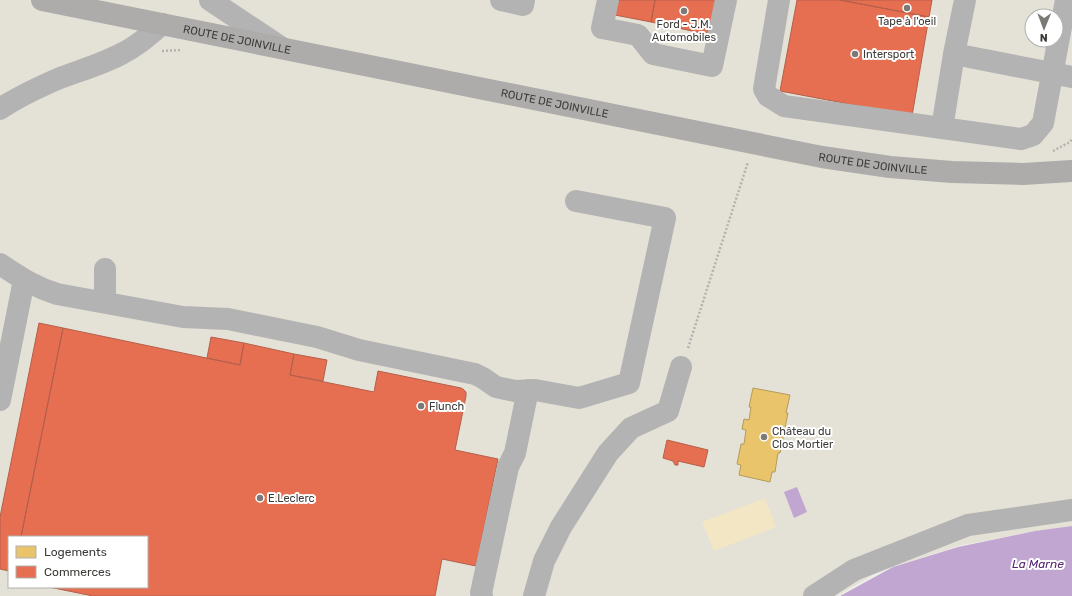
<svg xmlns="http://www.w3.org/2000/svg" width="1072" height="596" viewBox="0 0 1072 596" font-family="Rubik,sans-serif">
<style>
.built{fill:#e4e1d6;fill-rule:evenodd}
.green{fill:#f2e6c4}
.water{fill:#c2a6d2}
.homes{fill:#e9c46a;stroke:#b59b5b}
.shops{fill:#e76f51;stroke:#b45f4a}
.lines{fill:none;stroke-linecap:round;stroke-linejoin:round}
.path{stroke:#b3b2b1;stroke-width:2.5;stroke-dasharray:2 2;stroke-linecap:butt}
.minor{stroke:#b4b3b3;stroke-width:22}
.major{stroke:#adacab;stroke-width:22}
.poi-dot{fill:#7b7a76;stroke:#fff;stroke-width:1.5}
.labels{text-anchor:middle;stroke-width:4;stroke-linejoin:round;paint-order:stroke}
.poi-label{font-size:11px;fill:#3c3b38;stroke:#fff;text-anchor:start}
.street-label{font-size:11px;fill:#3c3b38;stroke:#fff}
.water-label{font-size:12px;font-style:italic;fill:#542370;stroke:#fff}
</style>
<rect width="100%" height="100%" fill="#efeeea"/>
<path class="built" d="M 0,0 L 1072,0 L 1072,526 L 1035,531 L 958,546 L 893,567 L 873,575 L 837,596 L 0,596 ZM 1032,16 L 1056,16 L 1056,40 L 1032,40 ZM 9,537 L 147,537 L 147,587 L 9,587 Z"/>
<path class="green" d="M 765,498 L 776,527 L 714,551 L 702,522 Z"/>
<path class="water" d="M 797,487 L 807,512 L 794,518 L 784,492 Z
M 1072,526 L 1072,596 L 840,596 L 893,567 L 958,547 L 1035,531 Z"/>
<path class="homes" d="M 753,388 L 790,395 L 786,413 L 788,413 L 780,453 L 778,453 L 775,472 L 772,472 L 770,482 L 739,475 L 741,465 L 737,464 L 741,444 L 744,444 L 746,430 L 742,429 L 744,419 L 749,420 L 751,407 L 749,407 Z"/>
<path class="shops" d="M 619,0 L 655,0 L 651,22 L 615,15 Z
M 655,0 L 718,0 L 710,35 L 651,22 Z
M 797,0 L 840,0 L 929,17 L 912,116 L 780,91 Z
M 840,0 L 932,0 L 929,17 Z
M 39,323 L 63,328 L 21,537 L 9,537 L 9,571 L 0,569 L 0,517 Z
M 63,328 L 240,365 L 244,343 L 294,354 L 290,375 L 374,392 L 378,371 L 461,388 L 463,389 L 466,392 L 466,396 L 455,450 L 498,459 L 476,566 L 442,559 L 435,596 L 93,596 L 49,587 L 147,587 L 147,537 L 21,537 Z
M 211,337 L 244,343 L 240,365 L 207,358 Z
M 294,354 L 327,360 L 323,381 L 290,375 Z
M 667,440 L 708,450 L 704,467 L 678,461 L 678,465 L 675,465 L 673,461 L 663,458 Z"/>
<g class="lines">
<path class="path" d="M 162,51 L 181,50
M 1053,151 L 1070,142 L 1072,139
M 688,348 L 748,162"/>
<path class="minor" d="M 210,0 L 282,48
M 501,0 L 523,5 L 524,0
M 608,0 L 602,28 L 638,35 L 653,54 L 712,66 L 726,0
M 779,0 L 764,89 L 768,96 L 784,106 L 1021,139 L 1033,135 L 1043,123 L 1066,0
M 965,0 L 954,54 L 1072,77
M 0,109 C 19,96 39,87 60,78 C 81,70 103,64 123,53 C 137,46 150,35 162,24
M 942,128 L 954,54
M 0,264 C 20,277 34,287 57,294 L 183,317 L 228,319 L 317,337 L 359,350 L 475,374 L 483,378 L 496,387 L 515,391 L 535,390 L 579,398 L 629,383 L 665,218 L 576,201
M 105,269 L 105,302
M 0,400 L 24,280
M 482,596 L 481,593 L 508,467 L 515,453 L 528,390
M 534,596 L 544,561 L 561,527 L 608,453 L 631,428 L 668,411 L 681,367
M 814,596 L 854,570 L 968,525 L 1072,510"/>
<path class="major" id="s1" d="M 42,0 L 822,157 L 890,167 L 952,172 L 1023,174 L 1072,171"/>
</g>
<g class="poi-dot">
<circle cx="907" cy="8" r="4"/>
<circle cx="684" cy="11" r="4"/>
<circle cx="855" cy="54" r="4"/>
<circle cx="421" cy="406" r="4"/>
<circle cx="764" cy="437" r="4"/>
<circle cx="260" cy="498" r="4"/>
</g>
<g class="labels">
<g class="poi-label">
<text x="907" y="25" text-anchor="middle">Tape à l'oeil</text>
<text x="684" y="28" text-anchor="middle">Ford - J.M.<tspan x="684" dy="13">Automobiles</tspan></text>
<text x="863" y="58">Intersport</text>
<text x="429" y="410">Flunch</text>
<text x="772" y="435">Château du<tspan x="772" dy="13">Clos Mortier</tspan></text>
<text x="268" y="502">E.Leclerc</text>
</g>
<g class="street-label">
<text dy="4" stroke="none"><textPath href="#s1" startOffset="199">ROUTE DE JOINVILLE</textPath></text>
<text dy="4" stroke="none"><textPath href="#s1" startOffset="523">ROUTE DE JOINVILLE</textPath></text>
<text dy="4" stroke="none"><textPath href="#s1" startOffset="847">ROUTE DE JOINVILLE</textPath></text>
</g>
<g class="water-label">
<text x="1038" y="568">La Marne</text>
</g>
</g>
<rect x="8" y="536" width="140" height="52" fill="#ffffff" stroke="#b1b1af"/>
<rect x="16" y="546" width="20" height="12" fill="#e9c46a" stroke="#b1b1af"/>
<text x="44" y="556" font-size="12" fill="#3c3b38">Logements</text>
<rect x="16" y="566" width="20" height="12" fill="#e76f51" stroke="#b1b1af"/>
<text x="44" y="576" font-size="12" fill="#3c3b38">Commerces</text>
<g transform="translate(1044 28) rotate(181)"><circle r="19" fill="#ffffff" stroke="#b1b1af"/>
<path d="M0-3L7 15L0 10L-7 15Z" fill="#7b7a76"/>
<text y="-6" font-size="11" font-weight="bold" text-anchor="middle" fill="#3c3b38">N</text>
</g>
</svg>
